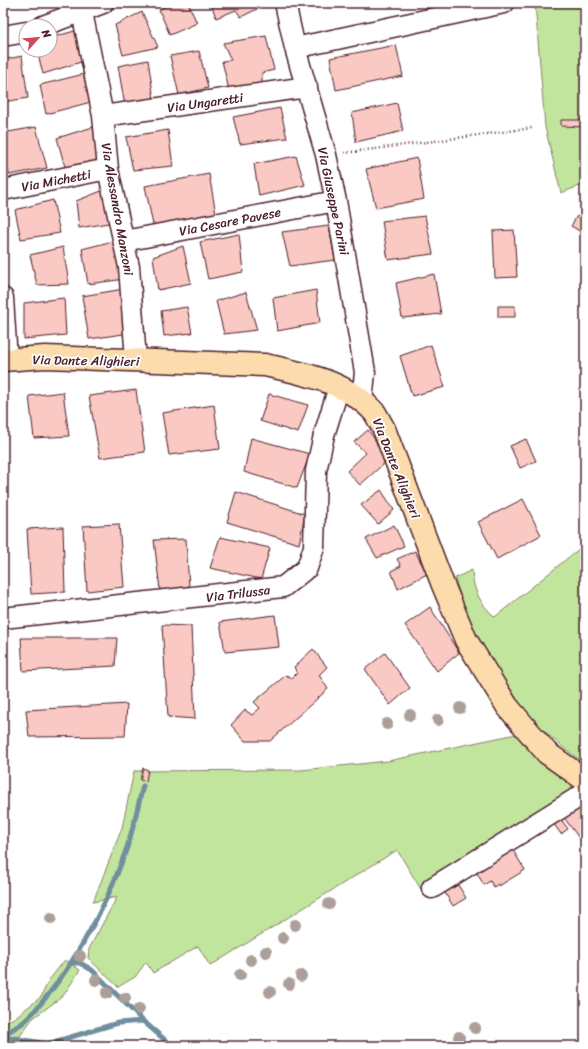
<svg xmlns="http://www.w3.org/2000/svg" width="588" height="1049" viewBox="0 0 588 1049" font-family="Sriracha,sans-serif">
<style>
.green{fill:#c2e59e;stroke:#868264}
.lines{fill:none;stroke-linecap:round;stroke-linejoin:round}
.stream{stroke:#708e9d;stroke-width:5}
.building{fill:#fac9c3;stroke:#4a1f2b}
.minor-casing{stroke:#4a1f2b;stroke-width:23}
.major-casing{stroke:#4a1f2b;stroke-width:25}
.path{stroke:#4a1f2b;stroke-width:2.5;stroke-dasharray:1 3;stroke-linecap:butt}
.minor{stroke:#fff;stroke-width:20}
.major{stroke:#fcdcac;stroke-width:22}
.tree{fill:#ac9f9a}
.labels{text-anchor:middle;stroke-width:3.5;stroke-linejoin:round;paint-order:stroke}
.street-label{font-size:13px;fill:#4a1f2b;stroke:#fff}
</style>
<rect width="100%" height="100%" fill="#fff"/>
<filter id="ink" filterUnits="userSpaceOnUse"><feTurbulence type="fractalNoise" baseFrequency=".025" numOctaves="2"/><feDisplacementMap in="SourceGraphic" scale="8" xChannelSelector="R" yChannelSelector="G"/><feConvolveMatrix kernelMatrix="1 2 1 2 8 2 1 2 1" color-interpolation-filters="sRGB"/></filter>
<g filter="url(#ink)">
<path class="green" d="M 535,3 L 585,3 L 585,184 L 561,193 L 545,127 Z
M 585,544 L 585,764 L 559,744 L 536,724 L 528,715 L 492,663 L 469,625 L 455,578 L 472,570 C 473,590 480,604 495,617 Z
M 521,733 L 582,783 L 422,891 L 397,850 L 210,966 L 198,946 L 153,973 L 146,962 L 135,977 L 118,987 L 88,958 L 89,949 L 117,897 L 93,902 L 122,828 L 134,771 L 301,770 L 388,761 Z
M 65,960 L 80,970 L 63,996 L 32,1019 L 20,1036 L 3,1046 L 3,1023 L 14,1018 L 41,997 L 49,980 Z"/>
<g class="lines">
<path class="stream" d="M 70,963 L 80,963 L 92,970 L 143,1021
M 3,1035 C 10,1030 20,1026 26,1020 C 68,977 105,910 125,853 C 133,832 137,808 143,786
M 3,1036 L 47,1044 L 118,1023 L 143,1021 L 172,1046"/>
</g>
<path class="building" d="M 172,3 L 188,3 L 197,23 L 170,35 L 159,10 Z
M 211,3 L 266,3 L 267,4 L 241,17 L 236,10 L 216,18 Z
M 142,12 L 158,47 L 123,55 L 115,25 Z
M 78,30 L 84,61 L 43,74 L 37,50 L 50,50 L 50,38 Z
M 266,36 L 274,70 L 262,73 L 262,84 L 229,90 L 222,61 L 231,60 L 223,43 Z
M 396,45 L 403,76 L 336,90 L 330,58 Z
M 199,51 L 208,88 L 179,95 L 170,56 Z
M 22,56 L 28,98 L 3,102 L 3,60 Z
M 148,60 L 154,99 L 125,106 L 118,66 Z
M 84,74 L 91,102 L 46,114 L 40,85 Z
M 397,103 L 403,131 L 356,142 L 352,113 Z
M 280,108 L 287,138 L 240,144 L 233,117 Z
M 561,120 L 585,120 L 585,127 L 561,126 Z
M 36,127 L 47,168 L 9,175 L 3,147 L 3,133 Z
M 93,127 L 99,161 L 65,167 L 57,138 Z
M 168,130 L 173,166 L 133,170 L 126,137 Z
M 296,156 L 305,185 L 259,196 L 254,164 Z
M 417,158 L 424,199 L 376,208 L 366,169 Z
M 209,174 L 216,214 L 153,225 L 145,186 Z
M 104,190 L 114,222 L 79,228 L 76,201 Z
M 53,200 L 60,233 L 21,239 L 15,210 Z
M 425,216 L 433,254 L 388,260 L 382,221 Z
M 577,216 L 585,220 L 585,229 L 583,233 L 571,226 Z
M 329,226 L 335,260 L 290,266 L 282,232 Z
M 514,230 L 517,277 L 495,278 L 493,231 Z
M 239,234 L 243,272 L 208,279 L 200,242 Z
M 117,240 L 125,279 L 88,284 L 82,249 Z
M 183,246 L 191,283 L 158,290 L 153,257 Z
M 63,247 L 69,284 L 37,285 L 30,255 Z
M 434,274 L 441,314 L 402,318 L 396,283 Z
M 124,289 L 130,333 L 89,339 L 82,296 Z
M 316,290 L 320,323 L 277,331 L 273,298 Z
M 246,292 L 257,330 L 224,334 L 216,301 Z
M 64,298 L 66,335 L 24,339 L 24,303 Z
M 498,306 L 515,306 L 515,317 L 498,317 Z
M 187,307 L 192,333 L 164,336 L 161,311 Z
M 431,345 L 445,387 L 412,396 L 400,356 Z
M 136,390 L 145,452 L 100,458 L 89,396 Z
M 63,392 L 69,436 L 34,438 L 29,396 Z
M 269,394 L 308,405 L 298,433 L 260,421 Z
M 214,405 L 220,449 L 169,455 L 162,413 Z
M 368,430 L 389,459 L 360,485 L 347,471 L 366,453 L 354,442 Z
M 251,438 L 310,454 L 297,488 L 244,472 Z
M 526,439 L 536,461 L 520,468 L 510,446 Z
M 381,490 L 394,510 L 378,524 L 361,505 Z
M 236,492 L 305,514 L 299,544 L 227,522 Z
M 523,499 L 541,535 L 497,559 L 478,522 Z
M 119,524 L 124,587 L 87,591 L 83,526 Z
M 394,525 L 404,546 L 377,558 L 366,539 Z
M 63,527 L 65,592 L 31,594 L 27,529 Z
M 220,537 L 270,548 L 261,579 L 210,568 Z
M 186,539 L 189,587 L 160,590 L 154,540 Z
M 415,551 L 427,574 L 398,589 L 391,571 L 401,566 L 397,559 Z
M 430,607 L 459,653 L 437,671 L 405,625 Z
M 275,615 L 279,647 L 225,652 L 220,622 Z
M 162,625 L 191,626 L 195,719 L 168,717 Z
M 21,638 L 117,638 L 115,666 L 23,671 Z
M 313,649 L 327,667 L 319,675 L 328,689 L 270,741 L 245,741 L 231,725 L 245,710 L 252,715 L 260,708 L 254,702 L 286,675 L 292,678 L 297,673 L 294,667 Z
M 385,653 L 410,688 L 390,705 L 365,669 Z
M 127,704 L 125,736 L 29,737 L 26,710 Z
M 143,768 L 148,770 L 146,781 L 140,780 Z
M 585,805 L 585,834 L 579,838 L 562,815 Z
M 560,818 L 568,829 L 561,834 L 553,823 Z
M 511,847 L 525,870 L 499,886 L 498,884 L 494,887 L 490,881 L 484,885 L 475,870 Z
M 455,880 L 466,898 L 453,906 L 442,888 Z"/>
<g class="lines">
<defs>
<path id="minor" d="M 285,3 L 295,48 L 326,155 L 336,201 L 365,372 L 362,402
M 82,12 L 103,116 L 108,169 L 129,267 L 136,360
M 43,26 L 103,3
M 3,36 L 26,32
M 295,48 L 504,3
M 103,116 L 307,87
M 3,190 L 108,169
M 124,241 L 336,201
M 3,298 L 7,360
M 3,618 L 283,587 L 307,568 L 314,547 L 316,471 L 324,435 L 339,387
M 432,888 L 585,793"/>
<path id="major" d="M 3,360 L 45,357 L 265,365 C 303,373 348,382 375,413 C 378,418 381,424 384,429 L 443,585 L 466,640 L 507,706 L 547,753 L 585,780"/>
</defs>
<use href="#minor" class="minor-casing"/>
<use href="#major" class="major-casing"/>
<path class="path" d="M 344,153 L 532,128"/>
<use href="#minor" class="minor"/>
<use href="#major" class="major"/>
</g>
<g class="tree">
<circle cx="460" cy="708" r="6"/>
<circle cx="410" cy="715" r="6"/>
<circle cx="438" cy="720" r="6"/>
<circle cx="387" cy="724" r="6"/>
<circle cx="329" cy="904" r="6"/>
<circle cx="51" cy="918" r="6"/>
<circle cx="295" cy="925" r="6"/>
<circle cx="283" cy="938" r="6"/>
<circle cx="266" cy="952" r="6"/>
<circle cx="80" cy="956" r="6"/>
<circle cx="251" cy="960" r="6"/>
<circle cx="240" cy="975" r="6"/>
<circle cx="301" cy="976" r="6"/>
<circle cx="96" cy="980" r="6"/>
<circle cx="289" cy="984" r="6"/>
<circle cx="270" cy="992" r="6"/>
<circle cx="107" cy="993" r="6"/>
<circle cx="125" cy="998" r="6"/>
<circle cx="139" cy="1009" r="6"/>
<circle cx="475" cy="1028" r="6"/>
<circle cx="459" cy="1037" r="6"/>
</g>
</g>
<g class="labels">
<g class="street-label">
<text transform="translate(205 102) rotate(-8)" y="5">Via Ungaretti</text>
<text transform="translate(56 180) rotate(-11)" y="5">Via Michetti</text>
<text transform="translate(334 201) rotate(78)" y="5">Via Giuseppe Parini</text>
<text transform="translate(118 209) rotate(80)" y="5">Via Alessandro Manzoni</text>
<text transform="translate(230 221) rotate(-11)" y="5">Via Cesare Pavese</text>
<text transform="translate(86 360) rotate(1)" y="5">Via Dante Alighieri</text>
<text transform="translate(397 468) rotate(68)" y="5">Via Dante Alighieri</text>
<text transform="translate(238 593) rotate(-7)" y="5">Via Trilussa</text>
</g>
</g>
<rect width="588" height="1049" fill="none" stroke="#fff" stroke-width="16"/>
<rect x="8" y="8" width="572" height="1033" fill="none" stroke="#4a1f2b" stroke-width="1.5" filter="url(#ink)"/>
<g transform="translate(38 38) rotate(63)"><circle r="19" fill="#ffffff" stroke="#b7a5aa"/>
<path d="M0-3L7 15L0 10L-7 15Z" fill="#d1495b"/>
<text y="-6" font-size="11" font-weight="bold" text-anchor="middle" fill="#4a1f2b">N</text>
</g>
</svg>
